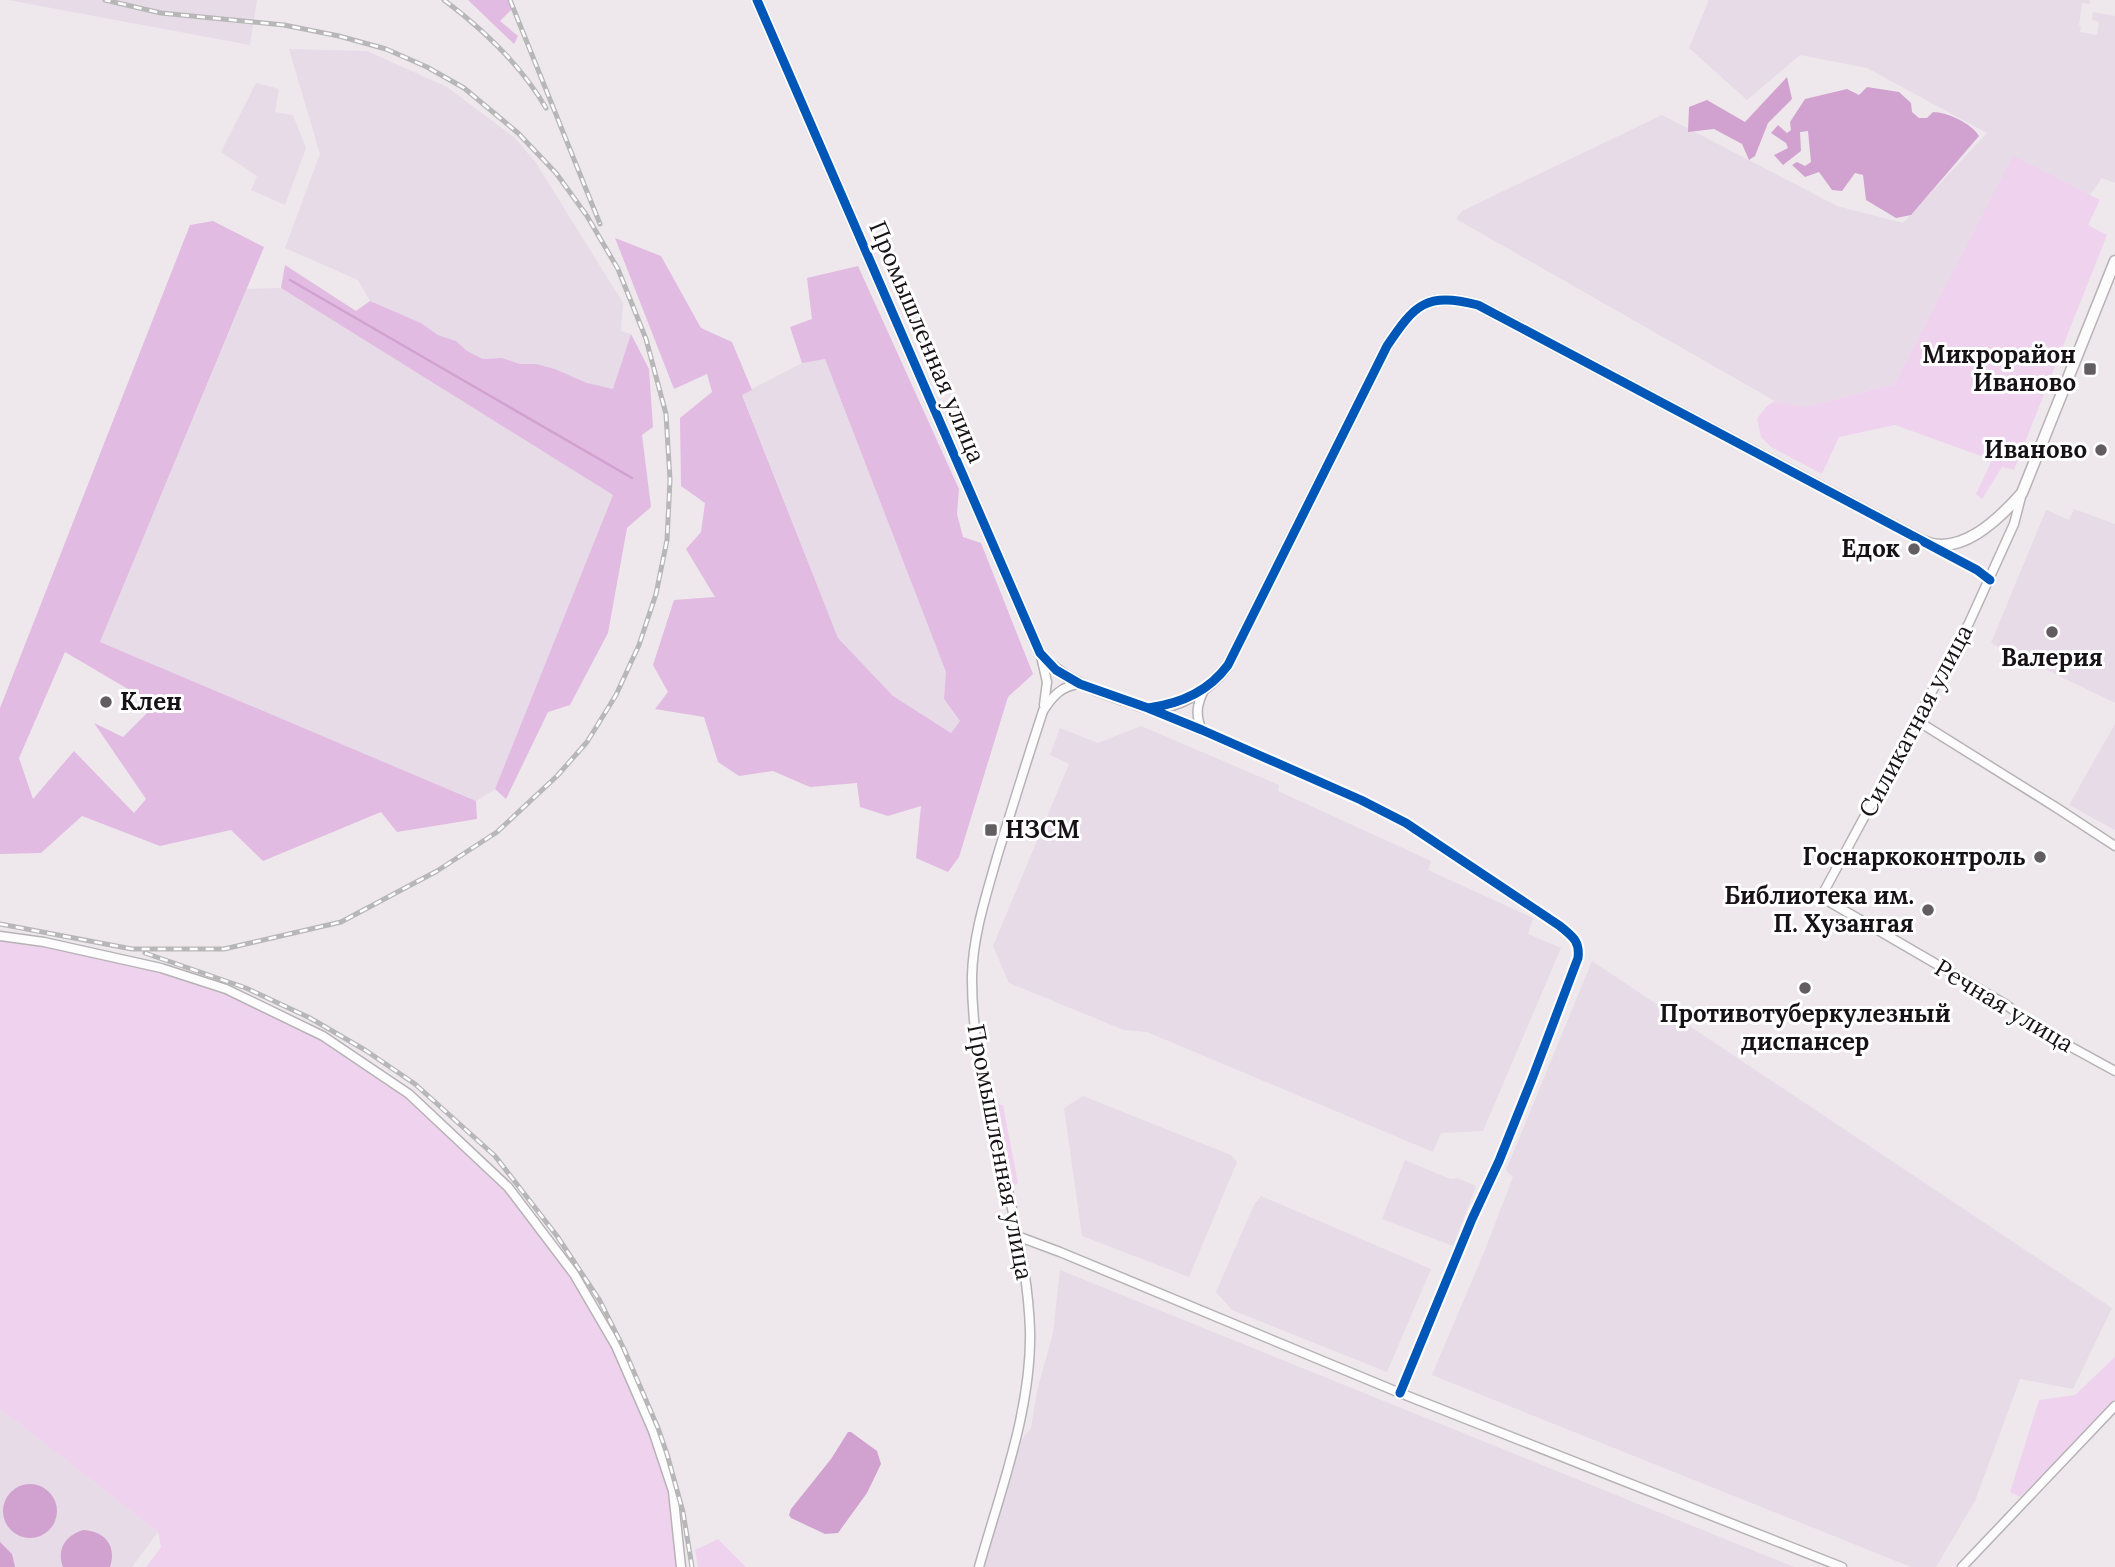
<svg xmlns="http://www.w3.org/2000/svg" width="2115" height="1567" viewBox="0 0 2115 1567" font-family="Lora,serif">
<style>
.built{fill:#e6dbe6}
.green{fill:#efd3ee}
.forest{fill:#e1bbe1;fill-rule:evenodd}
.water{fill:#d1a2d0}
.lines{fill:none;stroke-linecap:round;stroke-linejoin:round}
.stream{stroke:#d1a2d0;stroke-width:2.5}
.minor-casing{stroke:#b6b2b5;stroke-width:11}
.tertiary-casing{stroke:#b6b2b5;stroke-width:13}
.minor{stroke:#fcfcfc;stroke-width:8}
.tertiary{stroke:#fcfcfc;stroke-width:10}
.rail-casing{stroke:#b8b7b7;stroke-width:5}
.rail{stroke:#fff;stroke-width:2.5;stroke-dasharray:8;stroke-linecap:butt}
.cycleway-casing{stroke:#fff;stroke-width:13}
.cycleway{stroke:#0057b8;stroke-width:9}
.poi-dot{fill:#625d61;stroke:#fff;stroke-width:2.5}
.labels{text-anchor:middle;stroke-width:6;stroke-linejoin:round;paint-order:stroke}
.street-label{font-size:24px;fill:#161215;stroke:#fff}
.poi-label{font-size:24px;font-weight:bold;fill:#161215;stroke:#fff;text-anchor:end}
</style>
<rect width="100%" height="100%" fill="#eee8ed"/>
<path class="built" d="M 8,0 L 257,0 L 250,45 Z
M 1709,0 L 2090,0 L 2090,4 L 2082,3 L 2079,25 L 2081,26 L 2080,32 L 2097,35 L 2099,22 L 2092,20 L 2093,12 L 2115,16 L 2115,183 L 2102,178 L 2090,195 L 2013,157 L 1894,384 L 1804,407 L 1775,401 L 1456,219 L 1462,211 L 1662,115 L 1837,206 L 1903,223 L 1987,133 L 1867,68 L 1800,55 L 1747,100 L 1689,48 Z
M 289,49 L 367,51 L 447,87 L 515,138 L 536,163 L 623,303 L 621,331 L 631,334 L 613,390 L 587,383 L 555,369 L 536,364 L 520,364 L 502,358 L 483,359 L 467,351 L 456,341 L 438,335 L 421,323 L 370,301 L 358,280 L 285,248 L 320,154 Z
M 256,83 L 279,89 L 275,112 L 293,115 L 306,148 L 285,205 L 251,190 L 257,176 L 221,152 Z
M 281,288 L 613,495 L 495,789 L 476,801 L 100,642 L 247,289 Z
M 825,359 L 946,672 L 944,699 L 960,721 L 951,733 L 893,696 L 838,638 L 742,394 L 802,363 Z
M 2074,509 L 2115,524 L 2115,703 L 1991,643 L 2046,510 L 2069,520 Z
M 2115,724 L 2115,830 L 2069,805 Z
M 1141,726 L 1279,785 L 1278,791 L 1431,861 L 1428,870 L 1533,918 L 1528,934 L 1561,948 L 1483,1131 L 1441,1133 L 1433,1152 L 1147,1032 L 1124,1030 L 1009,983 L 993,946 L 1069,764 L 1050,755 L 1060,728 L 1098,743 Z
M 1592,961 L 2112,1308 L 2073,1389 L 2020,1379 L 1975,1501 L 1936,1567 L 1911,1567 L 1432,1375 L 1485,1250 L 1513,1177 L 1506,1170 Z
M 1083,1096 L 1231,1155 L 1237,1162 L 1189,1277 L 1082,1236 L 1064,1108 Z
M 1405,1160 L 1450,1179 L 1457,1178 L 1476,1186 L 1453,1246 L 1382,1219 Z
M 1261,1196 L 1431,1269 L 1387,1372 L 1232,1310 L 1216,1292 L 1254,1205 Z
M 1060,1270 L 1794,1567 L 984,1567 L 1022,1439 L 1031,1428 L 1037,1391 L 1053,1333 Z
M 0,1409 L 158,1532 L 132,1567 L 0,1567 Z"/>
<path class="green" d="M 2013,156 L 2100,200 L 2088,225 L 2107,235 L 2014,470 L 2002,467 L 1982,499 L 1976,494 L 1992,460 L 1895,425 L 1839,437 L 1822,474 L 1771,447 L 1761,437 L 1757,418 L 1768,405 L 1775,401 L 1804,407 L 1894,384 Z
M 0,936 L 161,968 L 226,989 L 323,1036 L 409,1094 L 508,1187 L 574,1274 L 616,1346 L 673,1491 L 681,1567 L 146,1567 L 161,1547 L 158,1532 L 0,1409 Z
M 997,1104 L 1003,1105 L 1018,1183 L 1015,1185 L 1010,1182 L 996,1109 Z
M 2115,1357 L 2115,1400 L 2020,1497 L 2010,1492 L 2039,1400 L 2075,1395 Z
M 718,1539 L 746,1567 L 698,1567 L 695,1550 Z"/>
<path class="forest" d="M 468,0 L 511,0 L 513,8 L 500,21 L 518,36 L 514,44 Z
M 213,221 L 264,247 L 100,642 L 476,801 L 477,819 L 397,832 L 381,812 L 263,861 L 231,830 L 160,846 L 82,816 L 41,853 L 0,854 L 0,708 L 190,225 ZM 65,652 L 155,705 L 123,737 L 94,723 L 146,799 L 134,813 L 74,751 L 33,799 L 19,758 Z
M 615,238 L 661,256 L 701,328 L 732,342 L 752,390 L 742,395 L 838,638 L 893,696 L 951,733 L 960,721 L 944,699 L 946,672 L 825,359 L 802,363 L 790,327 L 812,319 L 807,278 L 858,266 L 959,489 L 957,514 L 963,537 L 981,543 L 1033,674 L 1008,697 L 959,857 L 948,872 L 916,858 L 921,806 L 888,816 L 860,807 L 857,783 L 810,787 L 773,771 L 739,776 L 718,762 L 704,717 L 655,709 L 668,692 L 653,665 L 674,600 L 715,597 L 686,549 L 701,532 L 705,503 L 681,486 L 680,418 L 712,392 L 707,374 L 674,389 Z
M 285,265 L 356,311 L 370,301 L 421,323 L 438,335 L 456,341 L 467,351 L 483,359 L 502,358 L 520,364 L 536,364 L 555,369 L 587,383 L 613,389 L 631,334 L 649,369 L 653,427 L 642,435 L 651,507 L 627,528 L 608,633 L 570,705 L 548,712 L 506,799 L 495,789 L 613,495 L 281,288 Z"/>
<path class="water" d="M 1787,77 L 1792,99 L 1768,123 L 1755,156 L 1749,160 L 1742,144 L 1714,129 L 1688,132 L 1689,107 L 1707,100 L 1745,122 Z
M 1867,87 L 1899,92 L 1911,103 L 1912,112 L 1919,118 L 1927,118 L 1933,112 C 1948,112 1972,124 1979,136 L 1911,215 L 1896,218 L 1866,200 L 1863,175 L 1855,173 L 1842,191 L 1832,190 L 1819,172 L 1805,177 L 1792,165 L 1797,162 L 1805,166 L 1811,162 L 1808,131 L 1800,132 L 1801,151 L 1783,165 L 1774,155 L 1788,148 L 1786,143 L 1771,133 L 1778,125 L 1787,133 L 1791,130 L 1790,122 L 1805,99 L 1847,89 L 1859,95 Z
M 848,1432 L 851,1432 L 877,1451 L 881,1464 L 867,1493 L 838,1533 L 825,1534 L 791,1518 L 789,1515 L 791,1509 L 831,1459 Z
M3 1511a27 27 0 1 1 54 0a27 27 0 1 1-54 0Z
M 83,1530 C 105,1531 117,1546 110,1567 L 63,1567 C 56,1549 66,1535 83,1530 Z
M 0,1542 L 12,1554 L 15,1567 L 0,1567 Z"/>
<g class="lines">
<path class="stream" d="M 290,280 L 632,478"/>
<defs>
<path id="minor" d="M 2022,493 L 2014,524 L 1969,623 L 1821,897 L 2005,1004 L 2042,1031 L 2115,1071
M 1929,544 L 1977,570 L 1990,580
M 1041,656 L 1047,682 L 1044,705
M 1151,709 L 1361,800 L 1406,823 L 1560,926 C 1573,937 1580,941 1578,958 L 1532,1079 L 1499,1161 L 1472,1219 L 1400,1393
M 1916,720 L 2057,808 L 2115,846
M 1202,730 C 1195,715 1197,704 1204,690
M 0,936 L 44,942 L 161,968 L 226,989 L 323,1036 L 409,1094 L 508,1187 L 574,1274 L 616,1346 L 653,1431 L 673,1491 L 681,1567
M 1017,1236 L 1060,1252 L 1400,1393 L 1842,1567
M 979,1567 C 1000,1492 1032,1409 1030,1330 C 1026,1211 971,1097 972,976 C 973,935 986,896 997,857 C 1012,808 1027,760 1043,711 C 1052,697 1062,685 1080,684
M 1962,1567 L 2115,1406"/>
<path id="tertiary" d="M 757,0 L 1040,653 C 1062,680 1092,689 1124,700 C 1132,702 1141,707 1150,708 C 1178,709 1212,688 1228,665 L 1387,346 C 1415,304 1426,292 1478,305 L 1921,540 C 1959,559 1999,519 2022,493 L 2115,261"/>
</defs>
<use href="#minor" class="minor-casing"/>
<use href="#tertiary" class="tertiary-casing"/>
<use href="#minor" class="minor"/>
<use href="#tertiary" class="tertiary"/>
<defs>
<path id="rail" d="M 444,0 C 484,30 521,65 546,108
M 510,0 L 600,224
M 0,924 L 132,949 L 224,949 L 341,922 L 437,871 L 497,832 L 557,776 L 587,742 L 616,695 L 639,645 L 656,594 L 667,540 L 670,480 L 666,414 L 646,339 L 618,269 L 587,216 L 556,173 L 518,133 L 464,88 L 427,67 L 386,49 L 339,36 L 284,25 L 161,13 L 105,0
M 145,953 L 246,988 L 310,1018 L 365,1050 L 415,1084 L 495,1156 L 557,1236 L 600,1301 L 624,1349 L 658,1428 L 667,1454 L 683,1512 L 692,1567"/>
</defs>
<use href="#rail" class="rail-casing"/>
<use href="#rail" class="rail"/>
<defs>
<path id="cycleway" d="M 757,0 L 1040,653 L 1056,670 L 1080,684 L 1148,708 L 1202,730 L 1361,800 L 1406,823 L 1560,926 C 1573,937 1580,941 1578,958 L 1532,1079 L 1499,1161 L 1472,1219 L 1400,1393
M 1148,708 C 1179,704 1209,691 1228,665 L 1387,346 C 1415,304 1426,292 1478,305 L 1977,570 L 1990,580"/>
</defs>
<use href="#cycleway" class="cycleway-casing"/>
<use href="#cycleway" class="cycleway"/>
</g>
<g class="poi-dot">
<rect x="2083" y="362" width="14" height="14" rx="3.5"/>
<circle cx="2101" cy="450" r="7"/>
<circle cx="1914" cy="549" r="7"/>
<circle cx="2052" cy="632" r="7"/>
<circle cx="106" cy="702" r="7"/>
<rect x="984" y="823" width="14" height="14" rx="3.5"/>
<circle cx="2040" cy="857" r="7"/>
<circle cx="1928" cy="910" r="7"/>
<circle cx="1805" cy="988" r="7"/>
</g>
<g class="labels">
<g class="street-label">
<text transform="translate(927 342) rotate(67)" y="8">Промышленная улица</text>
<text transform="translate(1916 721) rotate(-62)" y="8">Силикатная улица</text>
<text transform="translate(2004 1006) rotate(31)" y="8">Речная улица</text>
<text transform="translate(1000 1152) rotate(79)" y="8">Промышленная улица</text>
</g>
<g class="poi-label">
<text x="2076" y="363">Микрорайон<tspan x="2076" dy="28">Иваново</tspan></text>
<text x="2087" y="458">Иваново</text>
<text x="1900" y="557">Едок</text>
<text x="2052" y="666" text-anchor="middle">Валерия</text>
<text x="120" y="710" text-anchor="start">Клен</text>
<text x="1005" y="838" text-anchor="start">НЗСМ</text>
<text x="2026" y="865">Госнаркоконтроль</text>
<text x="1914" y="904">Библиотека им.<tspan x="1914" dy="28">П. Хузангая</tspan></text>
<text x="1805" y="1022" text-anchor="middle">Противотуберкулезный<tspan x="1805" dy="28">диспансер</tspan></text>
</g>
</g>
</svg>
